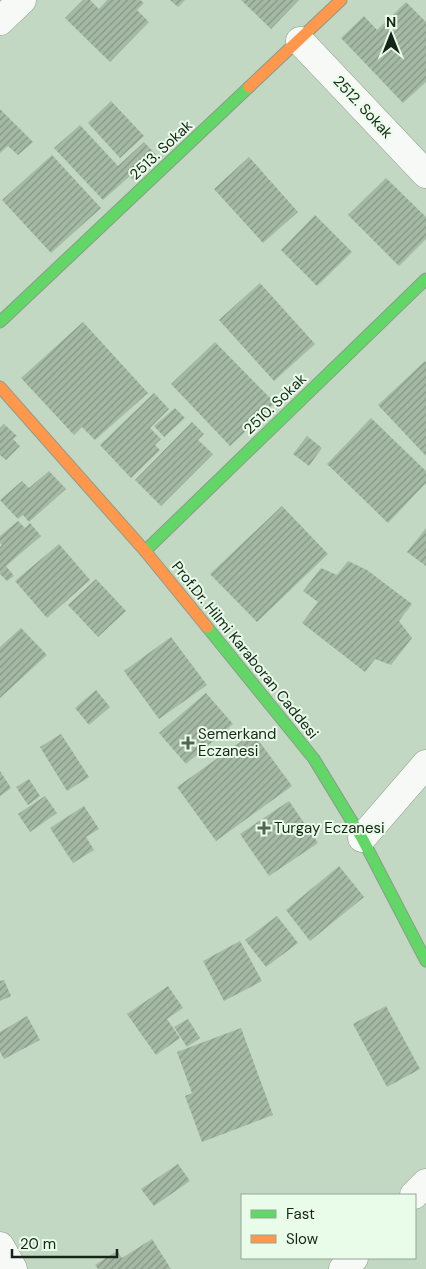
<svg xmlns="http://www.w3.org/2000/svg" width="426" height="1269" viewBox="0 0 426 1269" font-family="'DM Sans',sans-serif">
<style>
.building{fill:url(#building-hatch)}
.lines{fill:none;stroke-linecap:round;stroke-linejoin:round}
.street-casing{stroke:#8b9c8b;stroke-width:29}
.fast-casing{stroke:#8b9c8b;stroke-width:13}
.slow-casing{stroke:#8b9c8b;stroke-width:13}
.street{stroke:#f6f9f6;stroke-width:28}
.fast{stroke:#63d668;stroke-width:11}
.slow{stroke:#ff974d;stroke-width:11}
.poi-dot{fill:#536453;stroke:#e9fce9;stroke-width:2}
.labels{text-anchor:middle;stroke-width:4;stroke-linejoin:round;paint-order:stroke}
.street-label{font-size:15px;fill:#162517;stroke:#e9fce9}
.poi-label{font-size:15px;fill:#162517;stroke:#e9fce9;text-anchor:start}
</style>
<defs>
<pattern id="building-hatch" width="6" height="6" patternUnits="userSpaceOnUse" patternTransform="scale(1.25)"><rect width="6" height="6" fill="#a5b9a5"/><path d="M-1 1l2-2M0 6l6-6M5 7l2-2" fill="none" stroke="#859685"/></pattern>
</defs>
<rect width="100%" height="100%" fill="#c3d8c3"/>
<path class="building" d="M 83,0 L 90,0 L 99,9 L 107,0 L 140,0 L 144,3 L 137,10 L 149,22 L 110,62 L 65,18 Z
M 170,0 L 185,0 L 178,7 Z
M 241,0 L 299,0 L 271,29 Z
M 406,2 L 426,22 L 426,82 L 403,103 L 341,38 L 364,16 L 377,30 Z
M 111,101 L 144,136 L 120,158 L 88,123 Z
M 0,109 L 33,142 L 18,155 L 8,146 L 0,153 Z
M 80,125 L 118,166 L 144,142 L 159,158 L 134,181 L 130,176 L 103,200 L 54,148 Z
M 52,155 L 101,208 L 51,253 L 2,200 Z
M 249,157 L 298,212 L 263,243 L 214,189 Z
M 386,178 L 426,217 L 426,239 L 399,266 L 348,215 Z
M 315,215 L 352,252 L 317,286 L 281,250 Z
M 260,283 L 315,344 L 274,381 L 219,320 Z
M 83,322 L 148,393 L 95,440 L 82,427 L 74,435 L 21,378 Z
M 215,342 L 275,403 L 230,446 L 171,384 Z
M 425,361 L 426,363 L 426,456 L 378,405 Z
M 154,393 L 169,409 L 150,428 L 161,439 L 155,445 L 160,450 L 131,478 L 100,445 Z
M 175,408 L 185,418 L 164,437 L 154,426 Z
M 371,418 L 426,471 L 426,483 L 388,523 L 327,464 Z
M 192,422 L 204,434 L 198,440 L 213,454 L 161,506 L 135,480 Z
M 4,424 L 17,436 L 13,439 L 20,446 L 6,460 L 0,455 L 0,428 Z
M 307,436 L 322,448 L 309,466 L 293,454 Z
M 49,471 L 66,489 L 29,522 L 23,515 L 18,519 L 0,500 L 22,481 L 29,488 Z
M 282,506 L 328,554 L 257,622 L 210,574 Z
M 18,521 L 25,528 L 30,523 L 41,536 L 6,566 L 14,576 L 7,581 L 0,574 L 0,547 L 2,545 L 0,543 L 0,536 Z
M 426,528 L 426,566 L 407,552 Z
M 59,544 L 90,580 L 47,618 L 15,581 Z
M 348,561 L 367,570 L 412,604 L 399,621 L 412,638 L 391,665 L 375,659 L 365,672 L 302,623 L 318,602 L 303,591 L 321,568 L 337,575 Z
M 96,579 L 126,611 L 98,637 L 68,605 Z
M 21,628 L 47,655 L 0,698 L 0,647 Z
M 171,637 L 207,685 L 159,719 L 124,671 Z
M 96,690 L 110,707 L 89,725 L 75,708 Z
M 206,693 L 233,724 L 186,764 L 159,733 Z
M 253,733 L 292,786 L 216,841 L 177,787 Z
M 61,734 L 89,777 L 67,791 L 40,747 Z
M 0,771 L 11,788 L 0,796 Z
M 29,779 L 40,796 L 28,805 L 16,787 Z
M 45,796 L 57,813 L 30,832 L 18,814 Z
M 289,801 L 318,843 L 269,876 L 240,834 Z
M 84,806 L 99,829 L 86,837 L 94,850 L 73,863 L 50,828 Z
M 339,866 L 364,897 L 310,941 L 286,910 Z
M 277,916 L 298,943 L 266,967 L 245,940 Z
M 240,941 L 262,981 L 224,1001 L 203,961 Z
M 4,980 L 11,996 L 0,1001 L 0,981 Z
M 168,986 L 183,1008 L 167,1019 L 180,1038 L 156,1055 L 127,1014 Z
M 386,1006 L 420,1069 L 387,1087 L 353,1024 Z
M 27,1016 L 40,1040 L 4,1059 L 0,1052 L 0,1032 Z
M 188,1019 L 200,1038 L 187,1047 L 174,1027 Z
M 241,1028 L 273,1115 L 202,1142 L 185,1096 L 192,1093 L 177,1052 Z
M 178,1164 L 190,1181 L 154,1206 L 141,1189 Z
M 152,1239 L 171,1269 L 98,1269 L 95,1265 L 117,1251 L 122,1258 Z"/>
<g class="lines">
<defs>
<path id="street" d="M 0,21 L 22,0
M 300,41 L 426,174
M 362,838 L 426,764
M 414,1195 L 426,1183
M 0,1246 L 13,1269
M 343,1269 L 354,1258"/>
<path id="fast" d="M 0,322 L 249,87
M 145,551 L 426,279
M 207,627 L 314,759 L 362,838 L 426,961"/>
<path id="slow" d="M 249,87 L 341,0
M 0,387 L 145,551 L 207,627"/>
</defs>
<use href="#street" class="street-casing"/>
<use href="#fast" class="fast-casing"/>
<use href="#slow" class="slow-casing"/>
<use href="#street" class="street"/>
<use href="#fast" class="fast"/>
<use href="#slow" class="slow"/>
</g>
<g class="poi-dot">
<path d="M185.5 735.5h5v5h5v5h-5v5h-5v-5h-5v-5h5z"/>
<path d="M261.5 820.5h5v5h5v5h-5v5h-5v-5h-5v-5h5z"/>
</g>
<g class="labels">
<g class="street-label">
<text transform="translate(363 107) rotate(47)" y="5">2512. Sokak</text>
<text transform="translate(161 150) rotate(-43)" y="5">2513. Sokak</text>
<text transform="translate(275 404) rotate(-44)" y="5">2510. Sokak</text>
<text transform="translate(245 650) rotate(51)" y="5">Prof.Dr. Hilmi Karaboran Caddesi</text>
</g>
<g class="poi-label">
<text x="198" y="739">Semerkand<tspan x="198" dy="17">Eczanesi</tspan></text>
<text x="274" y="833">Turgay Eczanesi</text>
</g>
</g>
<rect x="241" y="1194" width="175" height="65" fill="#e9fce9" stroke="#95a695"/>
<rect x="251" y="1210" width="25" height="8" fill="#63d668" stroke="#95a695"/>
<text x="286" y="1219" font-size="15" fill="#162517">Fast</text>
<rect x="251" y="1235" width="25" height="8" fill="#ff974d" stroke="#95a695"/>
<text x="286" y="1244" font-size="15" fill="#162517">Slow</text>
<g transform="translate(391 35)" stroke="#e9fce9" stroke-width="4" paint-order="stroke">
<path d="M0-4L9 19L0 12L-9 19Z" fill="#162517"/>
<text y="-8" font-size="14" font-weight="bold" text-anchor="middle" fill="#162517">N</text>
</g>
<path d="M12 1249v8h105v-8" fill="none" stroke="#162517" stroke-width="2.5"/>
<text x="20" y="1249" font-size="15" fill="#162517" stroke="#e9fce9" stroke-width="4" paint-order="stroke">20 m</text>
</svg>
